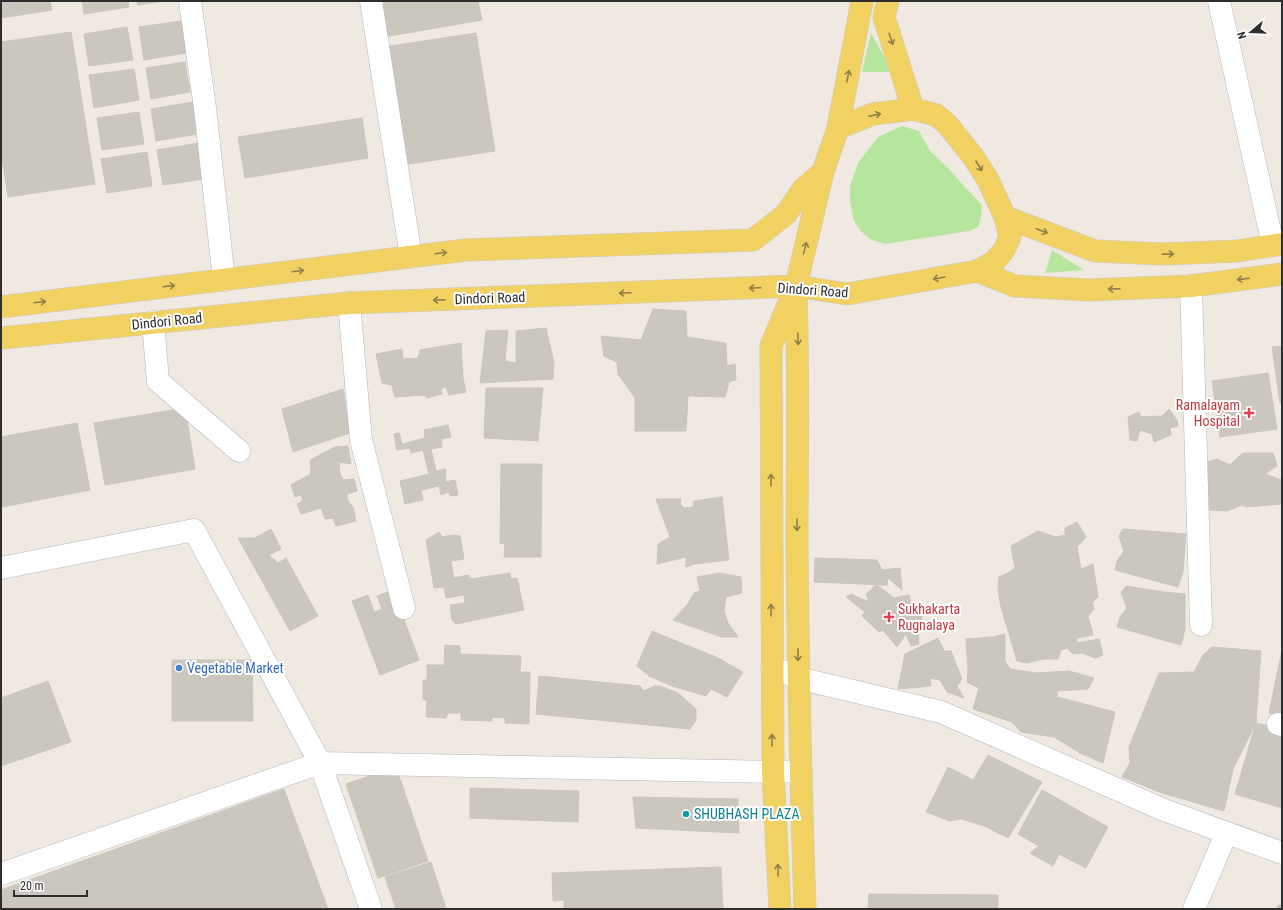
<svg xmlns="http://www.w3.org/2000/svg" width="1283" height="910" viewBox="0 0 1283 910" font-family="'Roboto Condensed',sans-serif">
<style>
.green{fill:#b6e59e}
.building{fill:#cbc7bf;stroke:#cbc5ba}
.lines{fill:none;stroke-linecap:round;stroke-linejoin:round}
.minor-casing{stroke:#b4b7c1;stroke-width:23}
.major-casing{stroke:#c9c9c9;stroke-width:23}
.minor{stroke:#fff;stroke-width:22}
.major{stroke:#f2d163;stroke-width:22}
.oneway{stroke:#908048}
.health-dot{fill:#e0444e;stroke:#fff;stroke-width:1.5}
.shop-dot{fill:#3f7fe0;stroke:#fff;stroke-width:1.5}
.culture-dot{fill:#0f9aa8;stroke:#fff;stroke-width:1.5}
.labels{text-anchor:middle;stroke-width:4;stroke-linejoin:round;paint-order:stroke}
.street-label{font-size:14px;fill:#2e2e2e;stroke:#fff}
.health-label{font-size:14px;fill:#be3a42;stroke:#fff;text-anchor:end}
.shop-label{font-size:14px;fill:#366cbe;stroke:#fff;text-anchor:start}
.culture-label{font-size:14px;fill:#0d838f;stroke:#fff;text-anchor:start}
</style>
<rect width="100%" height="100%" fill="#efe9e1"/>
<path class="green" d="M 871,33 L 893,72 L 862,72 Z
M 902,126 L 919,131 L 930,151 L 949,169 L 963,185 L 982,205 L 981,219 L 978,227 L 969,231 L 885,244 L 870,239 L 860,230 L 854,221 L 850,202 L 850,186 L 858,163 L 878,137 Z
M 1052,250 L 1084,270 L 1045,273 Z"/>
<path class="building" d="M 1,1 L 50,1 L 52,10 L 1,18 Z
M 82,1 L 128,1 L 129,7 L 84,14 Z
M 137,1 L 164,1 L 138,5 Z
M 394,1 L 478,1 L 482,20 L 384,37 L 379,4 Z
M 181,21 L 186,53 L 144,60 L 139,27 Z
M 127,27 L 133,60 L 89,66 L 84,34 Z
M 71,32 L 95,184 L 8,197 L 1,152 L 1,42 Z
M 476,33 L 495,151 L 403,165 L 384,47 Z
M 185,62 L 190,92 L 151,99 L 146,68 Z
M 134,69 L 139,100 L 94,108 L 89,75 Z
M 193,102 L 198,134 L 156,141 L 151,109 Z
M 139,112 L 144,144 L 102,150 L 97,118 Z
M 362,118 L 368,158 L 245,178 L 238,137 Z
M 199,143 L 204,179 L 163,185 L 157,150 Z
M 147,152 L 152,186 L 107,193 L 101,159 Z
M 653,309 L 686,311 L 687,337 L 726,343 L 727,366 L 735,364 L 736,380 L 729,382 L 725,397 L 688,396 L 686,431 L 635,431 L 635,398 L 618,374 L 617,362 L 604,356 L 601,336 L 641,340 Z
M 546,328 L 554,363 L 553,379 L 480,383 L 486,331 L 508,330 L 505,361 L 516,363 L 516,331 Z
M 461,343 L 463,378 L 466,392 L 449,395 L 446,387 L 441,389 L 442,394 L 427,398 L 424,395 L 395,397 L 392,385 L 382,383 L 376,354 L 402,349 L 403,359 L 418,358 L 420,350 Z
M 1282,346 L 1282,403 L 1280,403 L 1272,347 Z
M 1268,373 L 1277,429 L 1220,437 L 1212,381 Z
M 486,388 L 543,388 L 538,441 L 484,438 Z
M 343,389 L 350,433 L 293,452 L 282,409 Z
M 185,408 L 195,469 L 105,485 L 94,423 Z
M 1169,409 L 1177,420 L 1178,426 L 1170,428 L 1171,435 L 1154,442 L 1152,434 L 1140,430 L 1137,441 L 1130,440 L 1128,417 L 1139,412 L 1141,417 L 1162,416 Z
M 77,423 L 90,490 L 2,507 L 1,437 Z
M 448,425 L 451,437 L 441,439 L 442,447 L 431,449 L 436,471 L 446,469 L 445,482 L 455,480 L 458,495 L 450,496 L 449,492 L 441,495 L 439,486 L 421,490 L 423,500 L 405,504 L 400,481 L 429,474 L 423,450 L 411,453 L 410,448 L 397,450 L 394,434 L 399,433 L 402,444 L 425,438 L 424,430 Z
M 348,446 L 351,464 L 339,462 L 340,474 L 343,480 L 354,479 L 357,491 L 347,494 L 348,501 L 353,507 L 356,521 L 336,526 L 333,518 L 325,519 L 321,508 L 301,514 L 297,504 L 303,501 L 301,495 L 295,497 L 291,485 L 311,474 L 310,460 L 335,447 Z
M 1243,453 L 1273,453 L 1277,466 L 1265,474 L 1282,480 L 1281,504 L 1247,507 L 1242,505 L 1227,511 L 1209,510 L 1205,463 L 1217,459 L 1230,465 Z
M 501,464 L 542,464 L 541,557 L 504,557 L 505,544 L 500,543 Z
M 722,497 L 729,560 L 694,564 L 686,567 L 686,557 L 657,564 L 658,544 L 670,537 L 656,499 L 681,499 L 680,504 L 684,508 L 693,507 L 694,501 Z
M 1077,522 L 1086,537 L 1077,547 L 1081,569 L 1093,564 L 1098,597 L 1092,603 L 1094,609 L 1088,616 L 1093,635 L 1077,638 L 1077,643 L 1099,639 L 1103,655 L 1095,658 L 1082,653 L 1073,654 L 1067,648 L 1061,650 L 1058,659 L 1043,659 L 1027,663 L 1017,661 L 1001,607 L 998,591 L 999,577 L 1008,573 L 1015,568 L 1011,546 L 1038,531 L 1056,537 L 1065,535 L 1065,528 Z
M 271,529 L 281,549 L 269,555 L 278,563 L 286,558 L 318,616 L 290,631 L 238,538 L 255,538 Z
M 1123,529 L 1186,534 L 1183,572 L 1178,587 L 1115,570 L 1117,561 L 1124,551 L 1119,536 Z
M 439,532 L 442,537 L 453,535 L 460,536 L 464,559 L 451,561 L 454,578 L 468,575 L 471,579 L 510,573 L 511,579 L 517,578 L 524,610 L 456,624 L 452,620 L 450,605 L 465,603 L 464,595 L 446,598 L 444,587 L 434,588 L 426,540 Z
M 815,558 L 877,560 L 882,570 L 900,568 L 902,590 L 888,578 L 887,585 L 814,582 Z
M 720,573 L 741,577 L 742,593 L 726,597 L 724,611 L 728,623 L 738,637 L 722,637 L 673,620 L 688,604 L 694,593 L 700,591 L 697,577 Z
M 876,584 L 894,598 L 909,595 L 913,608 L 923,614 L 918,630 L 919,644 L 911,646 L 906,634 L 897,647 L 883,630 L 879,632 L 862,616 L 865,612 L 846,597 L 851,594 L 869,602 L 866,594 L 870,591 Z
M 1126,586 L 1164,592 L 1185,594 L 1185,629 L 1181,645 L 1117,627 L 1120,617 L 1127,608 L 1121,593 Z
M 393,590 L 419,660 L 380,675 L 352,601 L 368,595 L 374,612 L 382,609 L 377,596 Z
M 652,631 L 716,657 L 743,672 L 727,697 L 711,689 L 706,696 L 672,686 L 649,676 L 637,666 Z
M 1005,634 L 1005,661 L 1010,669 L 1036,673 L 1069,671 L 1094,678 L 1088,689 L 1057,691 L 1057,697 L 1115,712 L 1103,763 L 1080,753 L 1054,737 L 1021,732 L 1012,722 L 973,709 L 979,688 L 967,682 L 968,669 L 966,639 L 992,637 Z
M 938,638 L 944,651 L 951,651 L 962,679 L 957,686 L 964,698 L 947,692 L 940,680 L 930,678 L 931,686 L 898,689 L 905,654 Z
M 445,645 L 460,646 L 460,654 L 521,656 L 520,672 L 530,672 L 529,724 L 505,723 L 505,718 L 492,717 L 492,721 L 461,720 L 461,713 L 448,713 L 446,718 L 426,717 L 427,701 L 423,699 L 423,680 L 427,680 L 427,665 L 444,665 Z
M 1212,647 L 1261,651 L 1256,723 L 1233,769 L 1224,811 L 1162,793 L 1122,777 L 1130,763 L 1129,747 L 1159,673 L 1194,672 L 1203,655 Z
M 1282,650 L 1282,716 L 1269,713 Z
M 172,660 L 252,660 L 253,721 L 172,721 Z
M 539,676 L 640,686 L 644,691 L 654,686 L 660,686 L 678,693 L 696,709 L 696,720 L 690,729 L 536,714 Z
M 48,681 L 71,742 L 1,766 L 1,698 Z
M 1256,723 L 1282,729 L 1282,808 L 1235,794 Z
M 988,755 L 1042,782 L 1008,838 L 984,826 L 961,819 L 950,821 L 926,812 L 948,767 L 973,780 Z
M 396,767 L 428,861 L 378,878 L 346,784 Z
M 470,788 L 579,791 L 578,822 L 470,818 Z
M 284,789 L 328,909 L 1,909 L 1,890 Z
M 1042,790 L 1108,827 L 1086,868 L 1059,854 L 1053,866 L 1030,853 L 1039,846 L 1018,834 Z
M 633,797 L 738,799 L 739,833 L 636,828 Z
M 431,862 L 446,909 L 396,909 L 385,877 Z
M 721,867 L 723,909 L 564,909 L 564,900 L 553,901 L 552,873 Z
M 869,894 L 998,895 L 998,909 L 868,909 Z
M 1278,905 L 1282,905 L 1282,909 L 1277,909 Z"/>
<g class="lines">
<defs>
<path id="minor" d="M 190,1 L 205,108 L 224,280
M 371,1 L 411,257
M 1219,1 L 1273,245
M 1191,286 L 1201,625
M 349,303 L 361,440 L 404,608
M 153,322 L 158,381 L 239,451
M 1,568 L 194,530 L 320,763 L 371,909
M 772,667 L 798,678 L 941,712 L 1164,810 L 1282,853
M 1278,724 L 1282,725
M 1,874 L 320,763 L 773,772 L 801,771
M 1194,909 L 1226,834"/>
<path id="major" d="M 888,1 L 884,17 L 913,109
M 1005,217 L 1095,251 L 1163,254 L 1238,251 L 1282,244
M 977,271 L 1015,286 L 1088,290 L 1191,286 L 1282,274
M 796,293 C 799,378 797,462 797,547 C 798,668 801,788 805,909
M 1,307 L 466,250 L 753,240 L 786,214 L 803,189 L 823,172
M 1,338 L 349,303 L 796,286 L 847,294 L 977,271 L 995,261 L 1004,250 L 1010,237 L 1005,217 L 988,180 L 974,158 L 947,124 L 936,115 L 913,109 L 873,114 L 838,128
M 780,909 L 773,772 L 771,346 L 796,286 L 823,172 L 838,128 L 862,1"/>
</defs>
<use href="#minor" class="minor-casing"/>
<use href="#major" class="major-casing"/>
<use href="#minor" class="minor"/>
<use href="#major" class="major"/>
</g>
<defs><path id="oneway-shaft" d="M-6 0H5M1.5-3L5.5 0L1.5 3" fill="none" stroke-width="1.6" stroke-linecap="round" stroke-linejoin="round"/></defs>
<g class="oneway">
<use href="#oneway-shaft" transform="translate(891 39) rotate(72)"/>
<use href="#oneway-shaft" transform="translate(848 76) rotate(-79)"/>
<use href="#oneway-shaft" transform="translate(875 115) rotate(-13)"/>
<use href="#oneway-shaft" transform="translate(979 166) rotate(59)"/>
<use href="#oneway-shaft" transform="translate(1042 231) rotate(21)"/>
<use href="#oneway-shaft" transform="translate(805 248) rotate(-76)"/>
<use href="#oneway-shaft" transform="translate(441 253) rotate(-7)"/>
<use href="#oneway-shaft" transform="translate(1168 254) rotate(-2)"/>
<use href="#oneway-shaft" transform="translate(298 271) rotate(-7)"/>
<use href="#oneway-shaft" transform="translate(939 278) rotate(170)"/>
<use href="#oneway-shaft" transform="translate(1243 279) rotate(173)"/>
<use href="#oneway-shaft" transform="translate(169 286) rotate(-7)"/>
<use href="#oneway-shaft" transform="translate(755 288) rotate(178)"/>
<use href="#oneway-shaft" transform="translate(1114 289) rotate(178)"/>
<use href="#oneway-shaft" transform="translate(625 293) rotate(178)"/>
<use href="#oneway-shaft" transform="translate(439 300) rotate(178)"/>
<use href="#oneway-shaft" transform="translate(40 302) rotate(-7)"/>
<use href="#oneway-shaft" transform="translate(798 339) rotate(88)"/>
<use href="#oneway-shaft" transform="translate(771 480) rotate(-90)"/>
<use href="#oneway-shaft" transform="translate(797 525) rotate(90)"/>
<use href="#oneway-shaft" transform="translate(771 610) rotate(-90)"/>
<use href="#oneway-shaft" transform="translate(798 655) rotate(90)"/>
<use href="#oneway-shaft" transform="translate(772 740) rotate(-91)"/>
<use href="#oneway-shaft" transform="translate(778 870) rotate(-93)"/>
</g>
<g class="health-dot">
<path d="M1247 407h4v4h4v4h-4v4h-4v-4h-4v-4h4z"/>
<path d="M887 611h4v4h4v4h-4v4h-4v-4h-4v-4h4z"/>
</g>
<circle class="shop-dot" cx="179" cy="668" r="4"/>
<circle class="culture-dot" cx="686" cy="814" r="4"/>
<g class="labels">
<g class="street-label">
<text transform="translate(813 290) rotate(4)" y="5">Dindori Road</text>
<text transform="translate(490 298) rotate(-2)" y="5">Dindori Road</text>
<text transform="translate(167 321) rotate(-6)" y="5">Dindori Road</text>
</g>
<g class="health-label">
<text x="1240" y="410">Ramalayam<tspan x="1240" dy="16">Hospital</tspan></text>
<text x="898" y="614" text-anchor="start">Sukhakarta<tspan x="898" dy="16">Rugnalaya</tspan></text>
</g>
<g class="shop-label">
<text x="187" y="673">Vegetable Market</text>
</g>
<g class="culture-label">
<text x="694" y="819">SHUBHASH PLAZA</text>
</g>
</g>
<rect width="1283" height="910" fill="none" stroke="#2e2e2e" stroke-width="4"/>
<g transform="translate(1251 32) rotate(251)" stroke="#ffffff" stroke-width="3" paint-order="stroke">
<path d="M0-3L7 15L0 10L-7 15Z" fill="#2e2e2e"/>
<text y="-6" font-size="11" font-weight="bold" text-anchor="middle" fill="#2e2e2e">N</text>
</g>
<path d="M14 890v6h73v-6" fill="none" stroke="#2e2e2e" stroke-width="2"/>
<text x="20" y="890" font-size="12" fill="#2e2e2e" stroke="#ffffff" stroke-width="3" paint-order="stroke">20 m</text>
</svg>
